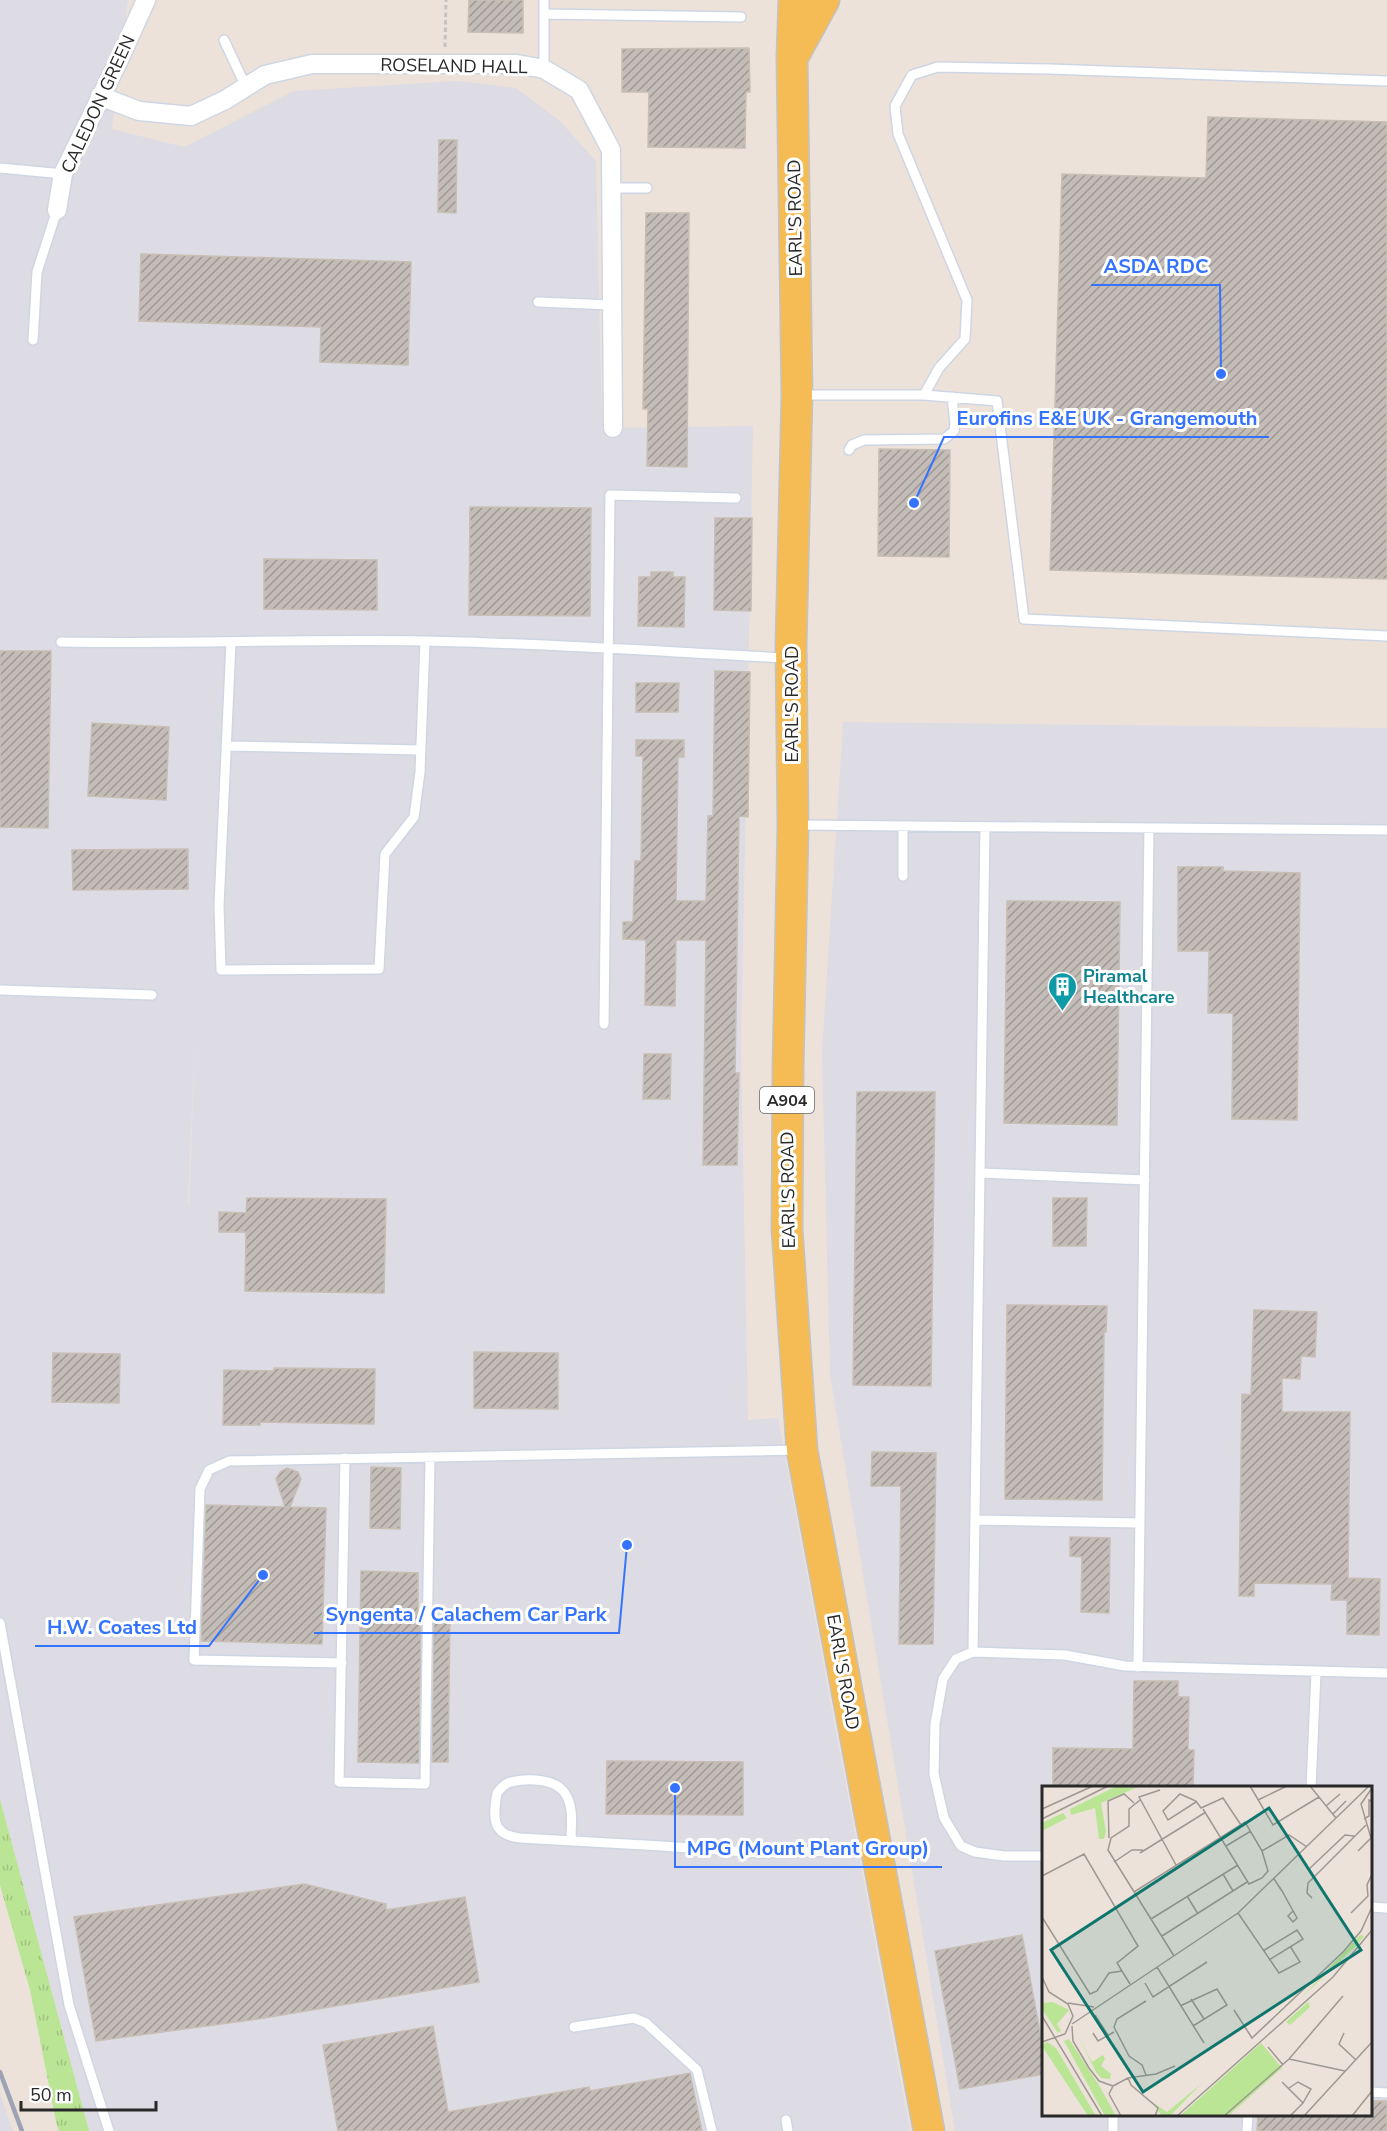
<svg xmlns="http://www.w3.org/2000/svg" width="1387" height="2131" viewBox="0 0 1387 2131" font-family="'Nunito Sans',sans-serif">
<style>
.industrial{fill:#dddbe4;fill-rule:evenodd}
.grass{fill:url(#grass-tufts)}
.building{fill:url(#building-hatch);stroke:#c7beb4;stroke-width:1.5}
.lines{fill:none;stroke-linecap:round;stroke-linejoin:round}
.lane-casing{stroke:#cfd6e3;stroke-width:12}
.street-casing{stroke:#cfd6e3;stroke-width:21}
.primary-casing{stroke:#c3c3c3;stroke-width:33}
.path{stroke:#c3c3c3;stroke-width:3;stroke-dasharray:4.5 3;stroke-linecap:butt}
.lane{stroke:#fff;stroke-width:9}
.street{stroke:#fff;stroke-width:18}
.primary{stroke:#f5bc56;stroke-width:30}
.rail{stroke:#9da3b4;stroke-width:4.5}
.labels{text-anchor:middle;stroke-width:6;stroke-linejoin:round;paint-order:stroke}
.shield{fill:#fff;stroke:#696969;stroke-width:1.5}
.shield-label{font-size:16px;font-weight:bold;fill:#292929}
.street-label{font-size:18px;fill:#292929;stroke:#fff}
.culture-label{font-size:18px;font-weight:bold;fill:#0d838f;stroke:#fff;text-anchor:start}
.inset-road{fill:none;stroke:#9e9893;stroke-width:1.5}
.view{fill:#0f766e;fill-opacity:0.15;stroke:#0f766e;stroke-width:3}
.inset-edge{fill:none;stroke:#292929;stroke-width:3}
.leader{fill:none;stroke:#3473ff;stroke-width:2}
.callout-dot{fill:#3473ff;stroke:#fff;stroke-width:2}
.callout-label{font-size:20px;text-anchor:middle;font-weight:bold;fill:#3473ff;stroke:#fff;stroke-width:6;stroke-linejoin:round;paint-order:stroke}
</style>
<defs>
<pattern id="grass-tufts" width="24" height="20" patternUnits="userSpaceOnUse" patternTransform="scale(1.5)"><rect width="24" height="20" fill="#bae595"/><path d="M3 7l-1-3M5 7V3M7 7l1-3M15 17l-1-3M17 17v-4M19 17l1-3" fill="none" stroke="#a0c480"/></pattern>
<pattern id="building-hatch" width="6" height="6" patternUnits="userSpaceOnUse" patternTransform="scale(1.5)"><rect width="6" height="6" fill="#c4bcb7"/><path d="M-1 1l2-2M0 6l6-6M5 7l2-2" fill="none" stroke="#9f9995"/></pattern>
</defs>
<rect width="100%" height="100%" fill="#ece2da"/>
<path class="industrial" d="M 0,0 L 128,0 L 112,129 L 184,147 L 294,91 L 458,81 L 516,88 L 559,120 L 596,161 L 602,428 L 753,426 L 741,1050 L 748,1420 L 778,1418 L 910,2131 L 89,2131 L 0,1799 ZM 196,1018 L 196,1019 L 189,1208 L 188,1200 Z
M 843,722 L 1387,728 L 1387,2131 L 955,2131 L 830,1375 L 822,1054 ZM 1044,1788 L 1370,1788 L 1370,2114 L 1044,2114 Z
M 0,2094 L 13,2131 L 0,2131 Z"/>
<path class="grass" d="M 0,1799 L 89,2131 L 59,2131 L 57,2126 L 30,1990 L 0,1885 Z"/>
<path class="building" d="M 469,0 L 523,0 L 523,33 L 468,32 Z
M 749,48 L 750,92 L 746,92 L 745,148 L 648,147 L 649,92 L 622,92 L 622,49 Z
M 1208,117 L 1387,122 L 1387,579 L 1050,570 L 1062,174 L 1206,178 Z
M 439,140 L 457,140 L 456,213 L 438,212 Z
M 646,213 L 689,213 L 687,467 L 647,466 L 648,409 L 643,409 Z
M 141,254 L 411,262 L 408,365 L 320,362 L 321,327 L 139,321 Z
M 879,449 L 950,450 L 949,557 L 878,556 Z
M 470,507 L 591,508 L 590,616 L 469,615 Z
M 715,518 L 752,518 L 751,611 L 714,610 Z
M 264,559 L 377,560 L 377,610 L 264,609 Z
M 651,572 L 673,572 L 673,577 L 685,577 L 684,627 L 638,626 L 639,577 L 651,577 Z
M 0,651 L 51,651 L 48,828 L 0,827 Z
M 715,671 L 750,672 L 748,817 L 739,816 L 735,1073 L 739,1073 L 737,1165 L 703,1165 L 706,940 L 676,940 L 675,1006 L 645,1005 L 646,940 L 623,939 L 623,922 L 633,922 L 635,861 L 641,861 L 643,756 L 636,756 L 636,740 L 684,740 L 684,757 L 678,757 L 676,901 L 706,901 L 708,816 L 713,816 Z
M 636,683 L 679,683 L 678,712 L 636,712 Z
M 92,723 L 169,727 L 166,800 L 88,796 Z
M 188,849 L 188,889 L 73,890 L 72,850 Z
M 1178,867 L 1223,867 L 1223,871 L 1300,873 L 1297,1120 L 1232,1119 L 1233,1013 L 1208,1013 L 1209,951 L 1178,951 Z
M 1007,901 L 1120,902 L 1117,1125 L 1004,1123 Z
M 644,1054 L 671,1054 L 670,1099 L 643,1099 Z
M 857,1092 L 935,1092 L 931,1386 L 853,1385 Z
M 247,1198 L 386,1199 L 384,1293 L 245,1291 L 246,1232 L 219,1232 L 219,1212 L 246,1213 Z
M 1053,1198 L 1087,1198 L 1086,1246 L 1053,1246 Z
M 1007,1305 L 1107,1306 L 1106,1332 L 1104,1332 L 1102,1500 L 1005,1499 Z
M 1254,1310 L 1317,1312 L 1315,1357 L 1301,1356 L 1300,1379 L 1282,1378 L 1282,1412 L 1350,1412 L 1348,1578 L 1380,1579 L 1379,1635 L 1347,1634 L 1347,1600 L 1331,1600 L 1332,1584 L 1254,1583 L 1254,1596 L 1239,1596 L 1242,1394 L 1251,1395 Z
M 474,1352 L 558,1353 L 558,1409 L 474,1408 Z
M 53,1353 L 120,1354 L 119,1403 L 52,1402 Z
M 274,1368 L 375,1369 L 374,1424 L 260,1422 L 260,1425 L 223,1425 L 224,1370 L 274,1371 Z
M 872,1452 L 936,1453 L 933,1644 L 899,1644 L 901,1486 L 871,1486 Z
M 371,1467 L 401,1468 L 400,1529 L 370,1528 Z
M 287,1468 L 298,1472 L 301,1479 L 290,1507 L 326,1508 L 322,1644 L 201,1641 L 206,1505 L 285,1507 L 276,1479 L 280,1472 Z
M 1070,1537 L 1110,1538 L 1109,1613 L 1081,1612 L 1082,1557 L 1070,1556 Z
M 361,1571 L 418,1573 L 418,1616 L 421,1617 L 419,1763 L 358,1762 Z
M 434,1617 L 450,1617 L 448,1762 L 432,1762 Z
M 1134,1681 L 1178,1681 L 1178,1697 L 1189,1697 L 1188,1750 L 1194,1750 L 1193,1788 L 1053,1788 L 1053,1748 L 1133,1749 Z
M 607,1761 L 743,1762 L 743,1815 L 606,1814 Z
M 304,1884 L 386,1904 L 386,1910 L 465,1897 L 479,1982 L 258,2019 L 96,2041 L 74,1917 Z
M 1022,1935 L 1044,2053 L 1044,2074 L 960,2089 L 935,1951 Z
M 433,2026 L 448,2112 L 589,2087 L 590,2091 L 690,2073 L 702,2131 L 338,2131 L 323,2045 Z
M 1371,2101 L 1387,2101 L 1387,2131 L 1257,2131 L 1258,2115 L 1371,2115 Z"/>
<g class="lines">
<defs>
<path id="lane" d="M 544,14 L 741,17
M 224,40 L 246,87
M 544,69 L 544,0
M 0,168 L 63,174
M 612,188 L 647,188
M 538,302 L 612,305
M 33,340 L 37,272 L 57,210
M 800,395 L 924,395 L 997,401 L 1024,619 L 1387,636
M 924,395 L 939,368 L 965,339 L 967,300 L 898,134 L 895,106 L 912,75 L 938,67 L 1049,69 L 1387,81
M 849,450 L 852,445 L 864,440 L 944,439 L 954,431 L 955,424 L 952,397
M 61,642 C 182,644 303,639 424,641 C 544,643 665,652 786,658
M 231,642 L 219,906 L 221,970 L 379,969 L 385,854 L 414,817 L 420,772 L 425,641
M 226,746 L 421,750
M 796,825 L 1387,830
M 903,876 L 903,826
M 0,990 L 152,995
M 604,1024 L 610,495 L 736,498
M 980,1173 L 1145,1180
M 345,1458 L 339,1782 L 425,1784 L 430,1457
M 975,1520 L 1140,1523
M 0,1623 L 69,2005 L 109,2131
M 973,1652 L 985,827
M 342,1663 L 194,1660 L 200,1489 L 209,1470 L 229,1461 L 799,1450
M 1138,1667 L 1149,828
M 1311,1788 L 1316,1672
M 571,1840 C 571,1826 574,1808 566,1795 C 557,1778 528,1778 511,1782 C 505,1783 501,1788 497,1793 C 493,1817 491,1835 520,1838 L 662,1846 L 760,1853 L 873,1850
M 1044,1858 L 1042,1856 L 1004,1856 L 975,1852 L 961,1846 L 944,1818 L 934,1774 L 935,1724 L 943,1679 L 956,1659 L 973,1652 L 1065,1655 L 1125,1666 L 1387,1673
M 1370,1907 L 1387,1908
M 574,2027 L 634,2018 L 646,2023 L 697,2070 L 712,2131
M 1370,2092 L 1387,2093
M 786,2120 L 788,2131
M 1113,2131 L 1113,2114
M 1247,2131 L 1248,2114"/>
<path id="street" d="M 100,96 L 139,111 L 191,116 L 225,100 L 265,75 L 312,64 L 517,64 L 544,69 L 579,90 L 611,150 L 613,428
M 57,210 L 63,174 L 118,62 L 146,0"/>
<path id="primary" d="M 794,0 L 792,57 L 797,395 L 791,646 L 793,825 L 788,1069 L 787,1229 L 802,1450 L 929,2131
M 795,53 L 824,0"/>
</defs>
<use href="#lane" class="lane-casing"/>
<use href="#street" class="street-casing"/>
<use href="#primary" class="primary-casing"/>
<path class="path" d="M 445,47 L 446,0"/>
<use href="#lane" class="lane"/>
<use href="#street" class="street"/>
<use href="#primary" class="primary"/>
<path class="rail" d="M 0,2072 L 22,2131"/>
</g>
<defs>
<symbol id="building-pin" viewBox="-11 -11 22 30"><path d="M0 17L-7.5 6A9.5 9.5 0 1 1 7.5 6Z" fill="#0f9aa8" stroke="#fff"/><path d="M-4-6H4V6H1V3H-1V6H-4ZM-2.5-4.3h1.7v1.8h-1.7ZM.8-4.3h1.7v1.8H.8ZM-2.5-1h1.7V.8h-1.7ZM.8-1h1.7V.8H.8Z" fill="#fff"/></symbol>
</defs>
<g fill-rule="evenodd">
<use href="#building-pin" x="1046" y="970" width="33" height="45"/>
</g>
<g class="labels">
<rect class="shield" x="760" y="1087" width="54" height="26" rx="4.5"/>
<g class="shield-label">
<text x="787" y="1106">A904</text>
</g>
<g class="street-label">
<text transform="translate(454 66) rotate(1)" y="6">ROSELAND HALL</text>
<text transform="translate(98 104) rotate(-65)" y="6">CALEDON GREEN</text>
<text transform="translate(795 218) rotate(-91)" y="6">EARL'S ROAD</text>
<text transform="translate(792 704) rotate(-90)" y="6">EARL'S ROAD</text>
<text transform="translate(788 1190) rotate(-91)" y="6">EARL'S ROAD</text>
<text transform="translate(843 1672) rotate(80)" y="6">EARL'S ROAD</text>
</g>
<g class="culture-label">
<text x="1083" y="982">Piramal<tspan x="1083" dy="21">Healthcare</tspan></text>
</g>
</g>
<g transform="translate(1042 1786)">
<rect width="330" height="330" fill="#ece2da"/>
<path d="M 318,149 L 322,150 L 315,159 L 259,212 Z" fill="#bae595"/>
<path d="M 75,0 L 98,0 L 59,17 L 64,45 L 62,53 L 57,53 L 53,22 L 29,29 L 28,23 ZM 21,27 L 25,32 L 0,45 L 0,37 ZM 11,216 L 27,224 L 15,238 L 19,245 L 16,247 L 0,223 L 0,217 ZM 266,216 L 268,221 L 248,239 L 244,236 ZM 36,250 L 50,276 L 61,269 L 63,273 L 59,280 L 69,288 L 68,293 L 59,292 L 54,286 ZM 27,253 L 58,301 L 74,330 L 63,330 L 22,255 ZM 5,256 L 14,262 L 54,330 L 46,330 L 0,260 ZM 159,298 L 128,330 L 120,330 L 110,316 L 125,326 Z" fill="#bae595"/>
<path d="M 219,257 L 240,282 L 186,330 L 138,330 Z" fill="#bae595"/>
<path class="inset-road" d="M 208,0 L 231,39 L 277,11M 268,0 L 294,32M 118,4 L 97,11 L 134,79M 98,14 L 87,23 L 87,40 L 69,52 L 66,64 L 132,170M 216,14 L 245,0M 154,16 L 126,34 L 121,25 L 138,8 L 154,15 L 159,22 L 181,12 L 199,39M 284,20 L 298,8M 0,23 L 51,0M 161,23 L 207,98 L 220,92 L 226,85 L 220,65M 291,28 L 304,15M 0,33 L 66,0M 322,33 L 327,30 L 327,14 L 330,15M 67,52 L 66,15 L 82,8 L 92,17M 184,60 L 209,45M 316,65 L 329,52 L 319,18 L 330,2M 98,67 L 164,26M 72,76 L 90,64 L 101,64M 266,84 L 303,49 L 312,50M 181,88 L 191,105M 0,90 L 42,68 L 96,160 L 75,177 L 88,198M 232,93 L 240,105 L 255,132 L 251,136 L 246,130 L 251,125M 92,106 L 203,36 L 220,65 L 247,49 L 265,61M 145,110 L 156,128M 270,112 L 265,107 L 266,97 L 324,39M 196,127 L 237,187 L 258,176 L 248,160M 309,127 L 326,110 L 325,99 L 330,88M 0,131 L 48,208 L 55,205 L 67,187 L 80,185M 109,133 L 196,79M 120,150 L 205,96M 221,165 L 255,144 L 261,153 L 227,174M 115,181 L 162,257M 0,191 L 7,206 L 26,218 L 31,230 L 23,248 L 0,256M 103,197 L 111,211 L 165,176M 149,213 L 162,233M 104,215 L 75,233 L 72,241 L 87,270 L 100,279 L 104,289M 26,217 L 52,221M 138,220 L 175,203 L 185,219 L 151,240M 192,224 L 210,252 L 301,166 L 319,145 L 330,121M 53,229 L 66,249M 0,230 L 60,330M 30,238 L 196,127 L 327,0M 30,240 L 31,255 L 47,282 L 57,295 L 71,300 L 67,308M 51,247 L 56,255 L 72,246M 302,247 L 297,258 L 314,274M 226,261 L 241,279M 247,273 L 303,285M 86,292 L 89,299 L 116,322 L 113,330M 240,296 L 261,317 L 248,330M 71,300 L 86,292 L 114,288 L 133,280M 247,302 L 256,296 L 269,303 L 261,317M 67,308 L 79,330M 135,330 L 291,191 L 330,144M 182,330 L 247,273 L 301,210M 262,330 L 330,256M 310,330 L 330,305"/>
<path class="view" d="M 227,22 L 319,164 L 101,306 L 9,164 Z"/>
<rect width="330" height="330" class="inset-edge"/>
</g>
<path class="leader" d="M1221 374L1220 285H1091M914 503L944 437H1269M627 1545L619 1633H314M263 1575L209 1646H35M675 1788L675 1867H942"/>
<g class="callout-dot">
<circle cx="1221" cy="374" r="6"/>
<circle cx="914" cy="503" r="6"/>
<circle cx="627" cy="1545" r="6"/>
<circle cx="263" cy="1575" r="6"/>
<circle cx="675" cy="1788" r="6"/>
</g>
<g class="callout-label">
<text x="1156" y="273">ASDA RDC</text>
<text x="1107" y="425">Eurofins E&amp;E UK - Grangemouth</text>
<text x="466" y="1621">Syngenta / Calachem Car Park</text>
<text x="122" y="1634">H.W. Coates Ltd</text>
<text x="808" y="1855">MPG (Mount Plant Group)</text>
</g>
<path d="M21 2101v9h135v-9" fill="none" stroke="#292929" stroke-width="3"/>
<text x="30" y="2101" font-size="18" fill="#292929" stroke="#ffffff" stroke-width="4.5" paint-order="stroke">50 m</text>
</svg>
